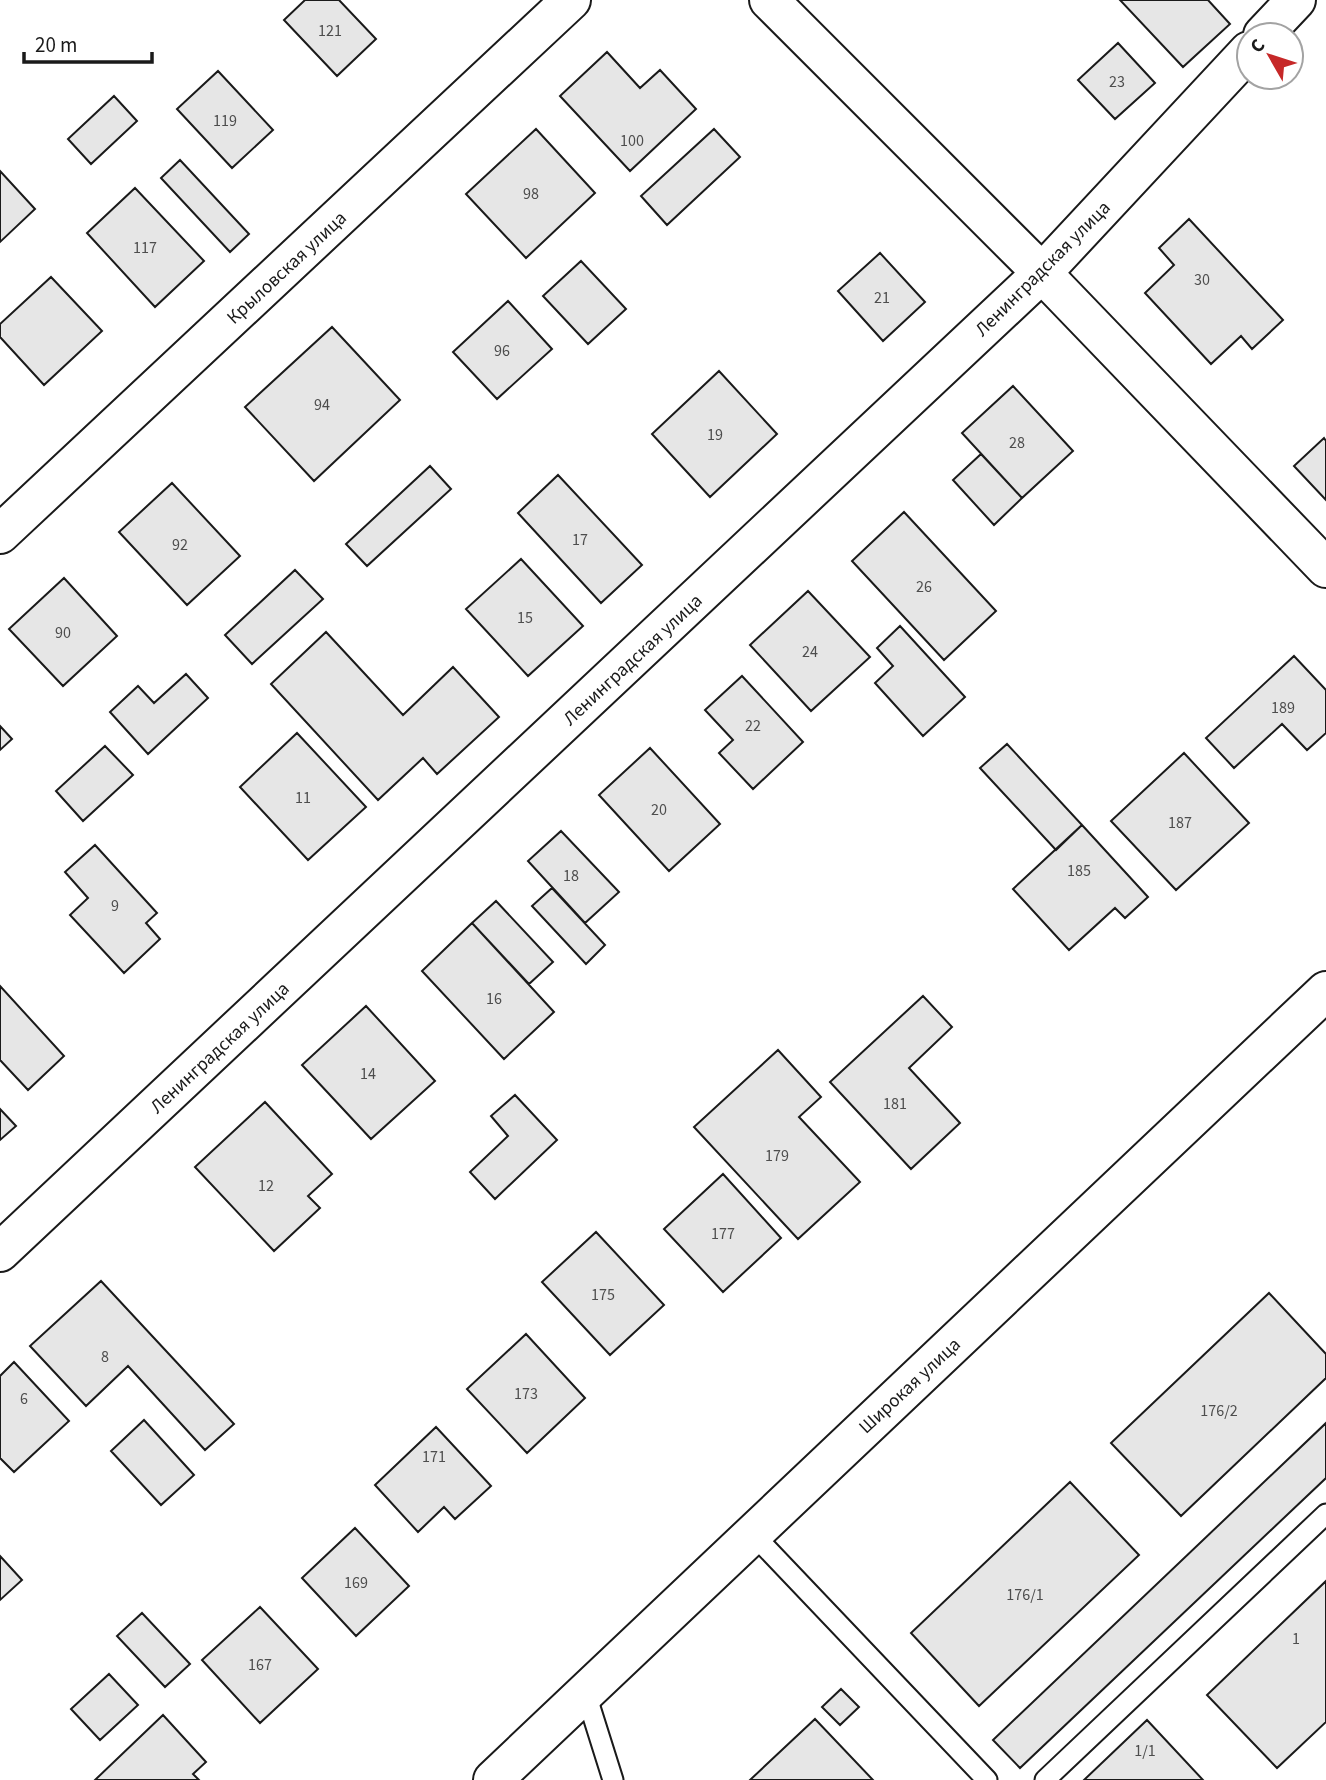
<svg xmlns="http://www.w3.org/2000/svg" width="1326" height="1780" viewBox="0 0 1326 1780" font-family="'Source Sans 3',sans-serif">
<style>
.building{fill:#e6e6e6;stroke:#1a1a1a;stroke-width:2}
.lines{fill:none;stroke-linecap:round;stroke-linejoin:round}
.lane-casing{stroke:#1a1a1a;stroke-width:23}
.street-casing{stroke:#1a1a1a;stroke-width:42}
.secondary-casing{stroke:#1a1a1a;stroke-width:42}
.lane{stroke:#fff;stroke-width:19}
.street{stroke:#fff;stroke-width:38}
.secondary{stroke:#fff;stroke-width:38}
.labels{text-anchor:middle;stroke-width:5;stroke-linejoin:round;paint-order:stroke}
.number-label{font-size:16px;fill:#4d4d4d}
.street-label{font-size:19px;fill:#1a1a1a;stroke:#fff}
</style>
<rect width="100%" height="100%" fill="#fff"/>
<path class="building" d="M 305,0 L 339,0 L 376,39 L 337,76 L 284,20 Z
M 1120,0 L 1208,0 L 1230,24 L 1183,67 Z
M 1118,43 L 1155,83 L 1115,119 L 1078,80 Z
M 607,52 L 640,88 L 660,70 L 696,109 L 630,171 L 560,96 Z
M 218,71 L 273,130 L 232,168 L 177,109 Z
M 114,96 L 137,121 L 91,164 L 68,139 Z
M 536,129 L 595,193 L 526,258 L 466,194 Z
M 714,129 L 740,157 L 667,225 L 641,196 Z
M 180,160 L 249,234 L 230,252 L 161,178 Z
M 0,171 L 35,209 L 0,242 Z
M 135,188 L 204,261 L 155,307 L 87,233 Z
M 1189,219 L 1283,320 L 1252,349 L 1241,336 L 1211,364 L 1145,293 L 1174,265 L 1159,248 Z
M 880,253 L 925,302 L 883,341 L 838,291 Z
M 581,261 L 626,309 L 588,344 L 543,296 Z
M 51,277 L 102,331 L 44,385 L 0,337 L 0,324 Z
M 508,301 L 552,349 L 497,399 L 453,352 Z
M 332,327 L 400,400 L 314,481 L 245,407 Z
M 719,371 L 777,434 L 710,497 L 652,434 Z
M 1013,386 L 1073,451 L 1022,498 L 962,433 Z
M 1324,438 L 1326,441 L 1326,500 L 1294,466 Z
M 981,454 L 1022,498 L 994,525 L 953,480 Z
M 430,466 L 451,489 L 367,566 L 346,544 Z
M 558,475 L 642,565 L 601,603 L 518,513 Z
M 172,483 L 240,556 L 187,605 L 119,532 Z
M 904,512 L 996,611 L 944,660 L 852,561 Z
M 521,559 L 583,626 L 528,676 L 466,609 Z
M 295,570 L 323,599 L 252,664 L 225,635 Z
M 64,578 L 117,636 L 63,686 L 9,629 Z
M 808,591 L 870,657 L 811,711 L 750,645 Z
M 900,626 L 965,697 L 923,736 L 875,683 L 893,666 L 877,648 Z
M 326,632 L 403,715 L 453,667 L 499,717 L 437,774 L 423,758 L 378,800 L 271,684 Z
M 1294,656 L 1326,690 L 1326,733 L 1307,750 L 1282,724 L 1234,768 L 1206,738 Z
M 186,674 L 208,698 L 148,754 L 110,712 L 138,686 L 154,703 Z
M 742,676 L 803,742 L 753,789 L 719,753 L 733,740 L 705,710 Z
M 0,726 L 12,739 L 0,750 Z
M 297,733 L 366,807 L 308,860 L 240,787 Z
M 1007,744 L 1082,825 L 1056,850 L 980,768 Z
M 105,746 L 133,775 L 83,821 L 56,791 Z
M 650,748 L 720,824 L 669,871 L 599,795 Z
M 1184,753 L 1249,823 L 1176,890 L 1111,821 Z
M 1082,825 L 1148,897 L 1125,918 L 1115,908 L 1069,950 L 1013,889 Z
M 561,831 L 619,892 L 585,923 L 528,861 Z
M 95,845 L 157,913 L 146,923 L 160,939 L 124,973 L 70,915 L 88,898 L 65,872 Z
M 552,888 L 605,945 L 586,964 L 532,906 Z
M 496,901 L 553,962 L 529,984 L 472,923 Z
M 472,923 L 554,1012 L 504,1059 L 422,971 Z
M 0,986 L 64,1056 L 28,1090 L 0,1060 Z
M 923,996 L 952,1027 L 909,1068 L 960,1123 L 911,1169 L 830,1082 Z
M 366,1006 L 435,1081 L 371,1139 L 302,1065 Z
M 778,1050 L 821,1097 L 799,1117 L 860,1182 L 798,1239 L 694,1127 Z
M 515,1095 L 557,1140 L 495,1199 L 470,1172 L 508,1136 L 491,1116 Z
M 265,1102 L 332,1174 L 308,1196 L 320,1208 L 274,1251 L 195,1167 Z
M 0,1109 L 16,1126 L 0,1140 Z
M 723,1174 L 781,1238 L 723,1292 L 664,1229 Z
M 596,1232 L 664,1305 L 610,1355 L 542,1282 Z
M 101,1281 L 234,1424 L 205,1450 L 128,1366 L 86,1406 L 30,1346 Z
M 1269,1293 L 1326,1354 L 1326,1378 L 1181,1516 L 1111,1443 Z
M 526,1334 L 585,1398 L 527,1453 L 467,1389 Z
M 14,1362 L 69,1421 L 14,1472 L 0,1458 L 0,1376 Z
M 144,1420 L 194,1475 L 161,1505 L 111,1451 Z
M 1326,1423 L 1326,1478 L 1020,1768 L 993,1740 Z
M 436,1427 L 491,1486 L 455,1519 L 444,1507 L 418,1532 L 375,1485 Z
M 1070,1482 L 1139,1555 L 979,1706 L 911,1633 Z
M 355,1528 L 409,1586 L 356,1636 L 302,1578 Z
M 0,1556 L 22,1580 L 0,1600 Z
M 1326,1581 L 1326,1722 L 1277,1768 L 1207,1695 Z
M 260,1607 L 318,1669 L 260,1723 L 202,1660 Z
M 142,1613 L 190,1664 L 165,1687 L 117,1636 Z
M 109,1674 L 138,1705 L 100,1740 L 71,1709 Z
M 841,1689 L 859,1707 L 840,1725 L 822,1707 Z
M 163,1715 L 206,1762 L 193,1774 L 199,1780 L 95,1780 Z
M 815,1719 L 873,1780 L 750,1780 Z
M 1147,1720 L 1203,1780 L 1084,1780 Z"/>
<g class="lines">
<defs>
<path id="lane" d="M 752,1533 L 987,1780
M 585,1691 L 613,1780
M 1045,1780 L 1326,1514"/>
<path id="street" d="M 769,0 L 1042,273 L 1326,568
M 1263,35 L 1296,0
M 0,534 L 571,0
M 0,1252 L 1042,273 L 1249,51"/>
<path id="secondary" d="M 493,1780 L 1326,991"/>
</defs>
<use href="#lane" class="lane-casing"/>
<use href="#street" class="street-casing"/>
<use href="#secondary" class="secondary-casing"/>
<use href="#lane" class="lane"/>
<use href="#street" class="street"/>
<use href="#secondary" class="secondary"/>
</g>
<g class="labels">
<g class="number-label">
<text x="330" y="36">121</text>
<text x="1117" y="87">23</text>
<text x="225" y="126">119</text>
<text x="632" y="146">100</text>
<text x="531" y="199">98</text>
<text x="145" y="253">117</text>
<text x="1202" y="285">30</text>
<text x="882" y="303">21</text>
<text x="502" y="356">96</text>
<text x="322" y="410">94</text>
<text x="715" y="440">19</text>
<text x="1017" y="448">28</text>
<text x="580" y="545">17</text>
<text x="180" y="550">92</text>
<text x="924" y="592">26</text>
<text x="525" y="623">15</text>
<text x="63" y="638">90</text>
<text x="810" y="657">24</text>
<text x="1283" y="713">189</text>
<text x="753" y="731">22</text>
<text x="303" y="803">11</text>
<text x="659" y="815">20</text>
<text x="1180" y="828">187</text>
<text x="1079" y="876">185</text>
<text x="571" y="881">18</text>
<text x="115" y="911">9</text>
<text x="494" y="1004">16</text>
<text x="368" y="1079">14</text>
<text x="895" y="1109">181</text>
<text x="777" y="1161">179</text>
<text x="266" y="1191">12</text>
<text x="723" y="1239">177</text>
<text x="603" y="1300">175</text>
<text x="105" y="1362">8</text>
<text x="526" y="1399">173</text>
<text x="24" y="1404">6</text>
<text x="1219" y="1416">176/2</text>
<text x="434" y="1462">171</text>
<text x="356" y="1588">169</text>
<text x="1025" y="1600">176/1</text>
<text x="1296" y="1644">1</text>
<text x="260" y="1670">167</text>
<text x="1145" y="1756">1/1</text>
</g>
<g class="street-label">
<text transform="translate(286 267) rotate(-43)" y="7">Крыловская улица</text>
<text transform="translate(1042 268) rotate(-45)" y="7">Ленинградская улица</text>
<text transform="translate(632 659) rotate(-43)" y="7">Ленинградская улица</text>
<text transform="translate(219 1047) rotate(-43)" y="7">Ленинградская улица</text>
<text transform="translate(909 1385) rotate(-43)" y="7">Широкая улица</text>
</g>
</g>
<g transform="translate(1270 56) rotate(309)"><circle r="33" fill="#ffffff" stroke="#a3a3a3" stroke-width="2"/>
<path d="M0-5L12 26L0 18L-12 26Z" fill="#c62828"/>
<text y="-10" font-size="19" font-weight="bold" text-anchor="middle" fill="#1a1a1a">С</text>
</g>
<path d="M24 52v10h128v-10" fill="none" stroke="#1a1a1a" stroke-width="3.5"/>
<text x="35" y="52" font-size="21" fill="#1a1a1a" stroke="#ffffff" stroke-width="5" paint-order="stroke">20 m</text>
</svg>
